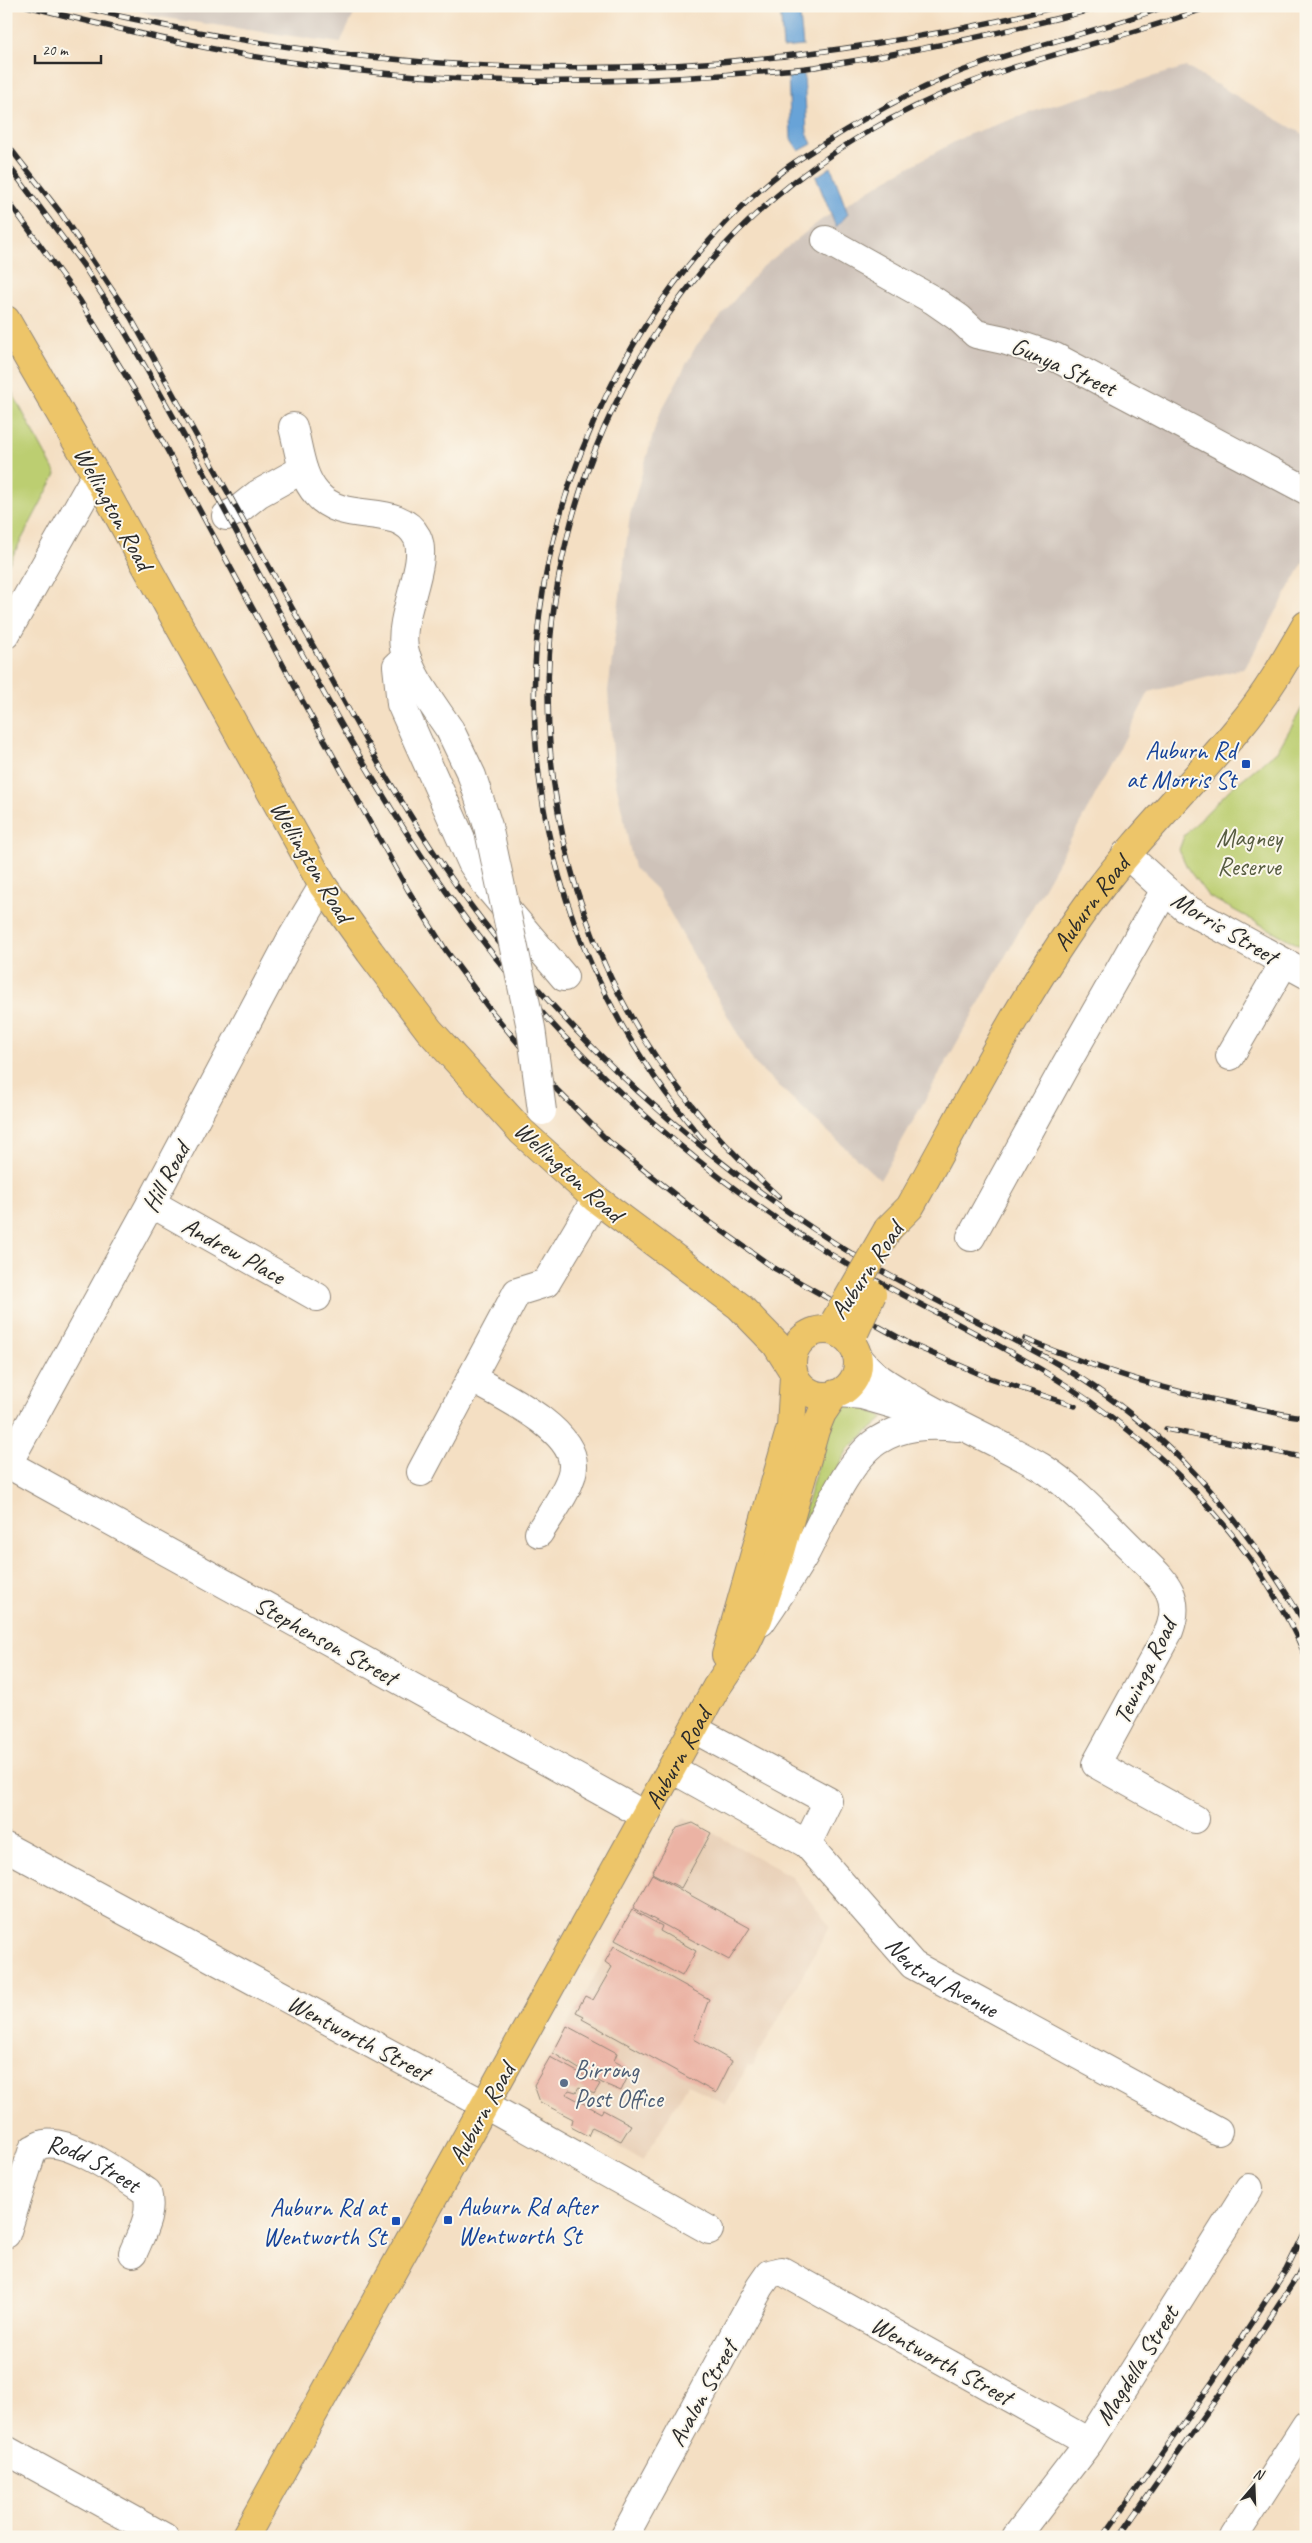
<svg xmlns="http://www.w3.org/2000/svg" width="1312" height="2543" viewBox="0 0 1312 2543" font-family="Caveat,sans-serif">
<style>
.built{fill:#e8cfb6}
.industrial{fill:#cec2b9}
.green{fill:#bcce71;stroke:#747c4e}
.water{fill:#67a3d7;stroke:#496781}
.building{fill:#ebb3a4}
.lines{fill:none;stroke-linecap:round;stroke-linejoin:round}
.minor-casing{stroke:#908577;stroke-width:30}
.major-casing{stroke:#908577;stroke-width:30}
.minor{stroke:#fff;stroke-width:28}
.major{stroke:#edc569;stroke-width:28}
.rail-casing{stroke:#2b2b2b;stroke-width:5.5}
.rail{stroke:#fbf7ec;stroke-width:4;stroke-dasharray:11;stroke-linecap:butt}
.minor-bridge-casing{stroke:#908577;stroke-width:30;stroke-linecap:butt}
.major-bridge-casing{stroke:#908577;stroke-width:30;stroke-linecap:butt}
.minor-bridge{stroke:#fff;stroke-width:28}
.major-bridge{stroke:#edc569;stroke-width:28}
.transit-dot{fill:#1a4fb4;stroke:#fbf7ec;stroke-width:2}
.service-dot{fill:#5c6f8a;stroke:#fbf7ec;stroke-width:2}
.labels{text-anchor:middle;stroke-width:4;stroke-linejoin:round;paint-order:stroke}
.street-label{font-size:25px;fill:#2b2b2b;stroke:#fbf7ec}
.transit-label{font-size:25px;fill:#164399;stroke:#fbf7ec;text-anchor:end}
.park-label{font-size:25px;fill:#565c40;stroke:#fbf7ec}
.service-label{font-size:25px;fill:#4e5e75;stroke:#fbf7ec;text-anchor:start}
</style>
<rect width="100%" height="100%" fill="#fbf7ec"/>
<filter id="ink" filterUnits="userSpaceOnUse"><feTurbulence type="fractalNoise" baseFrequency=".02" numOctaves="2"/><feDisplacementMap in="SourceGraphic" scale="10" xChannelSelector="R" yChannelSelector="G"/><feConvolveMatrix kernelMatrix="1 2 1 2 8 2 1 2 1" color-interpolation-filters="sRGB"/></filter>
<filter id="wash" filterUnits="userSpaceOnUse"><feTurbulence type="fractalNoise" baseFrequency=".0096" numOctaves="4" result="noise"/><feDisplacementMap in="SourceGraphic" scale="20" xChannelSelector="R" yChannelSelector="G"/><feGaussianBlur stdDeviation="1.12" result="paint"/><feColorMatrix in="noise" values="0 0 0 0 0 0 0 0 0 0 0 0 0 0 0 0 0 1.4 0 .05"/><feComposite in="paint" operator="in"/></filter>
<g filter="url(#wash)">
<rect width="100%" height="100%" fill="#f4dfc3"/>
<path class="built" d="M 684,1817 L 791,1876 L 830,1926 L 752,2066 L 748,2065 L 726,2105 L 688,2084 L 643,2160 L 540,2104 L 533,2086 Z"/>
<path class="industrial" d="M 125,6 L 358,6 L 340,43 L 159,17 Z
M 1186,67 L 1306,136 L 1306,558 L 1245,668 L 1149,692 L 1091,803 L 880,1180 L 754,1063 L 658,891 L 634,868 L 615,778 L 608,691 L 630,515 L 658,417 L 696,346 L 760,269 L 821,220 L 896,174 L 967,135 L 1044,108 Z"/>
<path class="green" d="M 6,381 L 56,474 L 6,569 Z
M 1306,701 L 1306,949 L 1208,896 L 1188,869 L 1179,850 L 1184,836 L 1229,790 L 1278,750 Z
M 852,1402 L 884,1418 L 848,1449 L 795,1545 L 833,1411 Z"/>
<path class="water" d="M 780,6 L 799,6 L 803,46 L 783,48 Z
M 804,74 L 807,133 L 812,144 L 799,151 L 791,139 L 788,75 Z
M 831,167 L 848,214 L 836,227 L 816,177 Z"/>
<g id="blocks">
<path class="building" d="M 693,1823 L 711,1833 L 681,1888 L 652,1873 L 677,1828 Z
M 652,1874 L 750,1928 L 729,1960 L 633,1908 Z
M 632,1910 L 662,1926 L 660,1931 L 696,1951 L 682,1976 L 615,1940 Z
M 614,1946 L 709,1999 L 694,2039 L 732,2061 L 716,2093 L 582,2019 L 584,2016 L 576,2012 L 585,1996 L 593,2000 L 612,1967 L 605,1962 Z
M 567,2026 L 617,2053 L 614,2061 L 631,2070 L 621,2091 L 602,2083 L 553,2053 Z
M 550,2057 L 600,2084 L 594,2094 L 579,2087 L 576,2092 L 569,2090 L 566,2094 L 601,2113 L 603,2110 L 631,2125 L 621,2141 L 592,2127 L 588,2136 L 571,2127 L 573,2119 L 540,2102 L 534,2085 Z"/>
</g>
</g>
<g filter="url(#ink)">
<use href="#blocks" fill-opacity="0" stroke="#908577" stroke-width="1"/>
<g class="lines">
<defs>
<g id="minor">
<path d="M 826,240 L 933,300 L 959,318 L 976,334 L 1004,340 L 1055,357 L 1306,490"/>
<path d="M 293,427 C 299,449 301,477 317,494 C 344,526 398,501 417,537 C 430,562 398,615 404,648 C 409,675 435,707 450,730"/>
<path d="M 226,516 L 238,510 L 258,494 L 303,469"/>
<path d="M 6,634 L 96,475"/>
<path d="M 407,658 L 397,666 L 401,704 L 472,863 L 487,886 L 564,977"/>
<path d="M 1126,854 L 1185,908 L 1306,974"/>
<path d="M 1230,1056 L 1284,963"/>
<path d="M 151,1203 L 317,1297"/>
<path d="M 971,1237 L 1065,1066 L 1165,890"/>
<path d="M 857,1355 C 871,1377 894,1388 916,1401 C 957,1425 1000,1443 1041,1467 C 1076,1489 1104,1522 1134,1551 C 1159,1577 1184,1592 1169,1631 L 1096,1764 L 1195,1819"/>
<path d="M 471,1378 C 499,1394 573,1428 573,1465 C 574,1484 549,1516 539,1533"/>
<path d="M 840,1393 L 862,1395 L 910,1409"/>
<path d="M 6,1463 L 646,1816"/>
<path d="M 6,1467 L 151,1203 L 290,941 L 323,886"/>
<path d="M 421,1472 L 517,1292 L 546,1283 L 596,1199"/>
<path d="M 761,1622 C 777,1599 791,1577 805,1554 C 822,1522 847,1461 877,1441 C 902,1425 928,1424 958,1427"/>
<path d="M 694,1729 L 828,1801 L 807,1844"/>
<path id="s1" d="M 672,1769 L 807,1844 L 913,1965 L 1218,2131"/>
<path d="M 6,1847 L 500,2113 L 709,2230"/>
<path id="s2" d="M 6,2234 L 33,2149 C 36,2148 41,2144 44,2144 C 71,2139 124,2177 147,2192 C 153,2214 142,2232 133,2253"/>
<path d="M 6,2450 L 164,2537"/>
<path d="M 624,2537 L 760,2287 L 769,2274 L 782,2271 L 1089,2442"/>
<path d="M 1016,2537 L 1089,2442 L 1249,2188"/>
<path d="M 1234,2537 L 1306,2425"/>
</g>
<g id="major">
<path d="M 6,320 L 96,475 L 323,886 L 370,952 L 429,1030 L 522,1132 L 596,1199 L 739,1306 L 776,1344 L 793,1371"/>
<path id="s3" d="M 888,1229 L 910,1207 C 969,1101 1023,992 1095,895 C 1139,835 1193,784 1240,726 C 1266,695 1286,660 1306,625"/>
<circle cx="825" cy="1363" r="33"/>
<path d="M 726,1655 L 791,1427 L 794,1376"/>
<path id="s4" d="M 245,2537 L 716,1688 L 746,1644 L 758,1619 L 781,1551 L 815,1430 L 822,1413 L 835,1394"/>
</g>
</defs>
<use href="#minor" class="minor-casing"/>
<use href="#major" class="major-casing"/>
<use href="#minor" class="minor"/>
<use href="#major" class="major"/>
<defs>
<path id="rail" d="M 27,6 C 101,25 176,43 251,56 C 406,82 566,87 722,75 C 753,72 784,71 815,67 C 913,52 1009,32 1105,6
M 76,6 C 341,70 603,87 873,44 C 935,34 997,23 1058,6
M 6,143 L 60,212 L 131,318 L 381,768 C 413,820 444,871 481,919 C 575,1043 694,1151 824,1236 C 899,1286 983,1321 1061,1366 C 1171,1431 1241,1517 1306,1625
M 6,162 L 83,265 L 115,315 C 176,418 232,524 289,630 C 375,788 458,932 587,1060 C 660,1134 743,1200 832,1255 C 903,1298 979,1332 1050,1375 C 1159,1442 1255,1539 1306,1657
M 6,198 L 79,299 L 138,396 L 302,700 L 408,890 L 445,949 L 488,1007 L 557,1090 L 607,1140 L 704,1218 L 774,1268 L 910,1344 L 987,1377 L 1075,1406
M 703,1140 C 520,927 482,644 608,392 C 650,307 710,228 785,169 C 797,160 811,152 823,144 C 872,113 924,84 978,65 C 1040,43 1104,30 1166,6
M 779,1197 C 706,1131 645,1055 605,965 C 484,693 560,366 795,181 C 854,135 924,98 994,74 C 1066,49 1140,33 1211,6
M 1025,1339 C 1096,1369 1170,1392 1245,1406 C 1265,1410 1286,1416 1306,1417
M 1166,1429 L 1306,1458
M 1103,2537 L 1213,2381 L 1286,2270 L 1306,2230
M 1119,2537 L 1224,2388 L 1297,2277 L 1306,2258"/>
</defs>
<use href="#rail" class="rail-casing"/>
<use href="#rail" class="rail"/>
<defs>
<path id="minor-bridge" d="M 450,730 L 472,776 L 488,826 L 531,1028 L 542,1111"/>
<path id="major-bridge" d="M 835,1321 L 888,1229
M 855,1331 L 872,1294"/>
</defs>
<use href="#minor-bridge" class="minor-bridge-casing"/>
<use href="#major-bridge" class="major-bridge-casing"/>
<use href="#minor-bridge" class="minor-bridge"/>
<use href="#major-bridge" class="major-bridge"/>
</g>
</g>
<g class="transit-dot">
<rect x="1241" y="759" width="10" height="10" rx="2.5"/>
<rect x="443" y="2215" width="10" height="10" rx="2.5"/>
<rect x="391" y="2216" width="10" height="10" rx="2.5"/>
</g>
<circle class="service-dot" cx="564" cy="2083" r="5"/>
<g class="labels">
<g class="street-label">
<text transform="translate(1064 366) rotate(24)" y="9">Gunya Street</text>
<text transform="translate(114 508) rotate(61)" y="9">Wellington Road</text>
<text transform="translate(312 861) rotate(59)" y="9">Wellington Road</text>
<text dy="9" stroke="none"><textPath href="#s3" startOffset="385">Auburn Road</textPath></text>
<text transform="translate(1225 927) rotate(31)" y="9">Morris Street</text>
<text transform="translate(569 1171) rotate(42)" y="9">Wellington Road</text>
<text transform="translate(165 1177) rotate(-62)" y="9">Hill Road</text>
<text transform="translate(234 1250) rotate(29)" y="9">Andrew Place</text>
<text transform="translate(866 1270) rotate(-56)" y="9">Auburn Road</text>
<text transform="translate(326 1640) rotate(29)" y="9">Stephenson Street</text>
<text transform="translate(1144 1671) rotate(-64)" y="9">Tewinga Road</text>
<text dy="9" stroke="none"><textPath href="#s4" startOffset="891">Auburn Road</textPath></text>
<text dy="9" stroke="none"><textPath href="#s1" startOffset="346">Neutral Avenue</textPath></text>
<text transform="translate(359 2037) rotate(28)" y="9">Wentworth Street</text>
<text transform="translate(481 2113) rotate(-61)" y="9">Auburn Road</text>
<text dy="9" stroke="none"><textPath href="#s2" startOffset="155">Rodd Street</textPath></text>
<text transform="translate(942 2360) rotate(29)" y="9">Wentworth Street</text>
<text transform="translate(1136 2365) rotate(-58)" y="9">Magdella Street</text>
<text transform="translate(702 2393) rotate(-61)" y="9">Avalon Street</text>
</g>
<g class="transit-label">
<text x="1236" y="759">Auburn Rd<tspan x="1236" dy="29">at Morris St</tspan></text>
<text x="458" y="2215" text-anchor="start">Auburn Rd after<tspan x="458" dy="29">Wentworth St</tspan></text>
<text x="386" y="2216">Auburn Rd at<tspan x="386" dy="29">Wentworth St</tspan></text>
</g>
<g class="park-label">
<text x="1249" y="846">Magney<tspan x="1249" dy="29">Reserve</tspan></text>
</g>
<g class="service-label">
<text x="574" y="2078">Birrong<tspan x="574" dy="29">Post Office</tspan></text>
</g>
</g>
<rect width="1312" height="2543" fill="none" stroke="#fbf7ec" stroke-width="25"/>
<g transform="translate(1254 2486) rotate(19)" stroke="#fbf7ec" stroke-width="4" paint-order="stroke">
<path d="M0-4L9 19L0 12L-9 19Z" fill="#2b2b2b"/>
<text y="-8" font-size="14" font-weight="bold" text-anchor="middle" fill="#2b2b2b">N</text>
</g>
<path d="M35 55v8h66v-8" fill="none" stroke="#2b2b2b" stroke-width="2.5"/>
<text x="42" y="55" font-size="15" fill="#2b2b2b" stroke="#fbf7ec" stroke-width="4" paint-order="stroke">20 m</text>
</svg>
